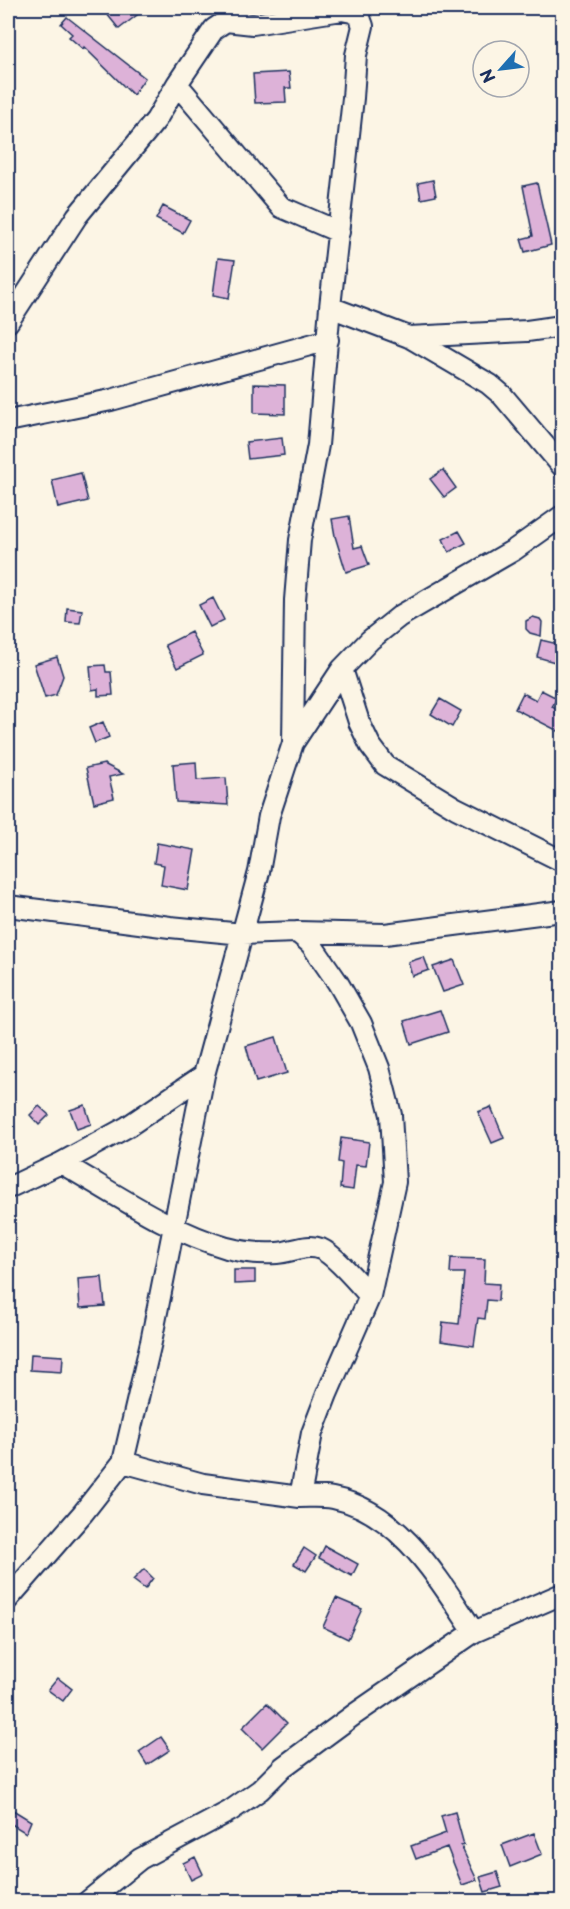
<svg xmlns="http://www.w3.org/2000/svg" width="570" height="1909" viewBox="0 0 570 1909" font-family="'Playpen Sans',sans-serif">
<style>
.building{fill:#ddb2d8;stroke:#1b2f5e;stroke-width:1.5}
.lines{fill:none;stroke-linecap:round;stroke-linejoin:round}
.street-casing{stroke:#1b2f5e;stroke-width:24}
.street{stroke:#fcf5e5;stroke-width:20}
</style>
<rect width="100%" height="100%" fill="#fcf5e5"/>
<filter id="ink" filterUnits="userSpaceOnUse"><feTurbulence type="fractalNoise" baseFrequency=".0167" numOctaves="2"/><feDisplacementMap in="SourceGraphic" scale="12" xChannelSelector="R" yChannelSelector="G"/><feConvolveMatrix kernelMatrix="1 2 1 2 8 2 1 2 1" color-interpolation-filters="sRGB"/></filter>
<g filter="url(#ink)">
<path class="building" d="M 102,8 L 146,8 L 119,29 Z
M 67,17 L 145,78 L 133,95 L 84,47 L 83,49 L 69,37 L 72,34 L 61,24 Z
M 289,72 L 291,88 L 285,88 L 286,102 L 255,103 L 253,74 Z
M 433,180 L 436,196 L 421,199 L 418,183 Z
M 537,183 L 551,245 L 525,252 L 521,239 L 533,236 L 523,186 Z
M 163,206 L 190,220 L 183,233 L 156,219 Z
M 218,258 L 235,260 L 229,298 L 213,295 Z
M 254,384 L 285,385 L 285,414 L 254,413 Z
M 282,438 L 284,455 L 248,459 L 246,442 Z
M 443,470 L 456,488 L 444,497 L 430,479 Z
M 81,473 L 88,501 L 58,508 L 52,480 Z
M 349,516 L 354,548 L 362,546 L 369,565 L 346,572 L 335,536 L 332,519 Z
M 459,531 L 466,543 L 449,552 L 443,539 Z
M 213,598 L 224,620 L 210,627 L 199,605 Z
M 67,608 L 82,610 L 80,623 L 66,622 Z
M 533,617 L 540,619 L 542,622 L 541,636 L 530,633 L 526,629 L 526,621 Z
M 191,632 L 203,655 L 177,668 L 165,645 Z
M 541,640 L 562,645 L 562,664 L 537,657 Z
M 57,657 L 63,676 L 56,695 L 45,698 L 34,664 Z
M 105,665 L 106,672 L 111,672 L 113,695 L 98,696 L 98,689 L 92,690 L 90,666 Z
M 541,690 L 557,698 L 552,707 L 562,712 L 562,733 L 515,709 L 523,693 L 536,700 Z
M 440,699 L 461,711 L 452,727 L 431,714 Z
M 103,722 L 109,737 L 95,743 L 89,728 Z
M 196,762 L 197,780 L 226,778 L 228,805 L 176,802 L 173,764 Z
M 104,764 L 123,774 L 109,777 L 114,798 L 94,803 L 86,768 Z
M 157,843 L 195,850 L 188,890 L 161,885 L 164,865 L 154,863 Z
M 424,957 L 429,970 L 412,976 L 408,962 Z
M 454,960 L 464,985 L 443,992 L 433,967 Z
M 440,1010 L 448,1032 L 411,1044 L 404,1021 Z
M 276,1037 L 287,1073 L 256,1082 L 246,1046 Z
M 85,1105 L 91,1124 L 77,1129 L 70,1110 Z
M 39,1106 L 49,1115 L 39,1125 L 30,1115 Z
M 491,1107 L 504,1138 L 492,1143 L 478,1112 Z
M 341,1138 L 369,1142 L 366,1166 L 356,1165 L 353,1190 L 340,1188 L 342,1163 L 338,1162 Z
M 451,1258 L 485,1259 L 484,1283 L 499,1284 L 498,1301 L 487,1300 L 485,1319 L 478,1318 L 474,1346 L 441,1341 L 443,1322 L 459,1324 L 464,1273 L 450,1273 Z
M 234,1270 L 255,1270 L 255,1283 L 234,1284 Z
M 102,1277 L 105,1306 L 80,1308 L 78,1279 Z
M 31,1354 L 63,1356 L 62,1372 L 30,1370 Z
M 325,1546 L 358,1564 L 352,1576 L 319,1558 Z
M 304,1548 L 316,1556 L 306,1571 L 294,1564 Z
M 144,1569 L 153,1578 L 145,1589 L 133,1580 Z
M 336,1598 L 362,1609 L 348,1639 L 323,1627 Z
M 58,1678 L 72,1689 L 63,1701 L 48,1690 Z
M 267,1703 L 287,1723 L 262,1748 L 242,1728 Z
M 161,1737 L 170,1750 L 147,1765 L 139,1752 Z
M 13,1810 L 31,1821 L 26,1833 L 8,1822 Z
M 455,1812 L 464,1845 L 461,1846 L 477,1880 L 462,1885 L 447,1847 L 416,1859 L 411,1846 L 446,1833 L 441,1816 Z
M 534,1833 L 542,1854 L 510,1867 L 502,1845 Z
M 195,1857 L 203,1874 L 191,1880 L 183,1863 Z
M 497,1872 L 502,1887 L 485,1892 L 480,1877 Z"/>
<g class="lines">
<defs>
<path id="street" d="M 177,84 L 281,207 L 339,232
M 330,307 L 409,337 L 489,384 L 502,395 L 562,466
M 8,322 L 77,216 L 156,120 L 177,84 L 214,29 L 226,21 L 253,24 L 342,10 L 352,12 L 359,15 L 363,26 L 356,55 L 353,98 L 330,307 L 318,445 L 300,540 L 295,600 L 293,743
M 409,337 L 527,331 L 562,326
M 8,421 L 111,400 L 328,340
M 342,669 L 359,722 L 370,745 L 385,765 L 456,808 L 562,861
M 8,906 L 170,927 L 243,934 L 297,932 L 385,934 L 562,911
M 297,932 L 311,944 L 338,983 L 361,1023 L 379,1068 L 391,1115 L 395,1182 L 370,1296 L 327,1394 L 312,1433 L 300,1497 C 311,1497 322,1496 333,1498 C 400,1511 439,1580 474,1632
M 61,1163 C 114,1193 168,1231 227,1248 C 243,1252 261,1254 277,1253 C 293,1252 306,1243 321,1249 C 335,1255 359,1284 370,1296
M 8,1188 L 61,1163 L 127,1127 L 204,1075
M 123,1462 L 151,1342 L 204,1075 L 259,872 L 269,816 L 293,743 L 342,669 L 370,640 L 400,616 L 514,550 L 562,516
M 8,1599 L 83,1513 L 123,1462 L 203,1484 L 300,1497
M 87,1902 L 140,1859 L 230,1811 L 260,1790 L 283,1767 L 355,1714 L 474,1632 L 562,1594"/>
</defs>
<use href="#street" class="street-casing"/>
<use href="#street" class="street"/>
</g>
</g>
<rect width="570" height="1909" fill="none" stroke="#fcf5e5" stroke-width="30"/>
<rect x="15" y="15" width="540" height="1879" fill="none" stroke="#1b2f5e" stroke-width="2" filter="url(#ink)"/>
<g transform="translate(501 69) rotate(242)"><circle r="28" fill="#fcf5e5" stroke="#a2a6af" stroke-width="1.5"/>
<path d="M0-4.5L10 22L0 15L-10 22Z" fill="#1f6fb2"/>
<text y="-9" font-size="16" font-weight="bold" text-anchor="middle" fill="#1b2f5e">N</text>
</g>
</svg>
